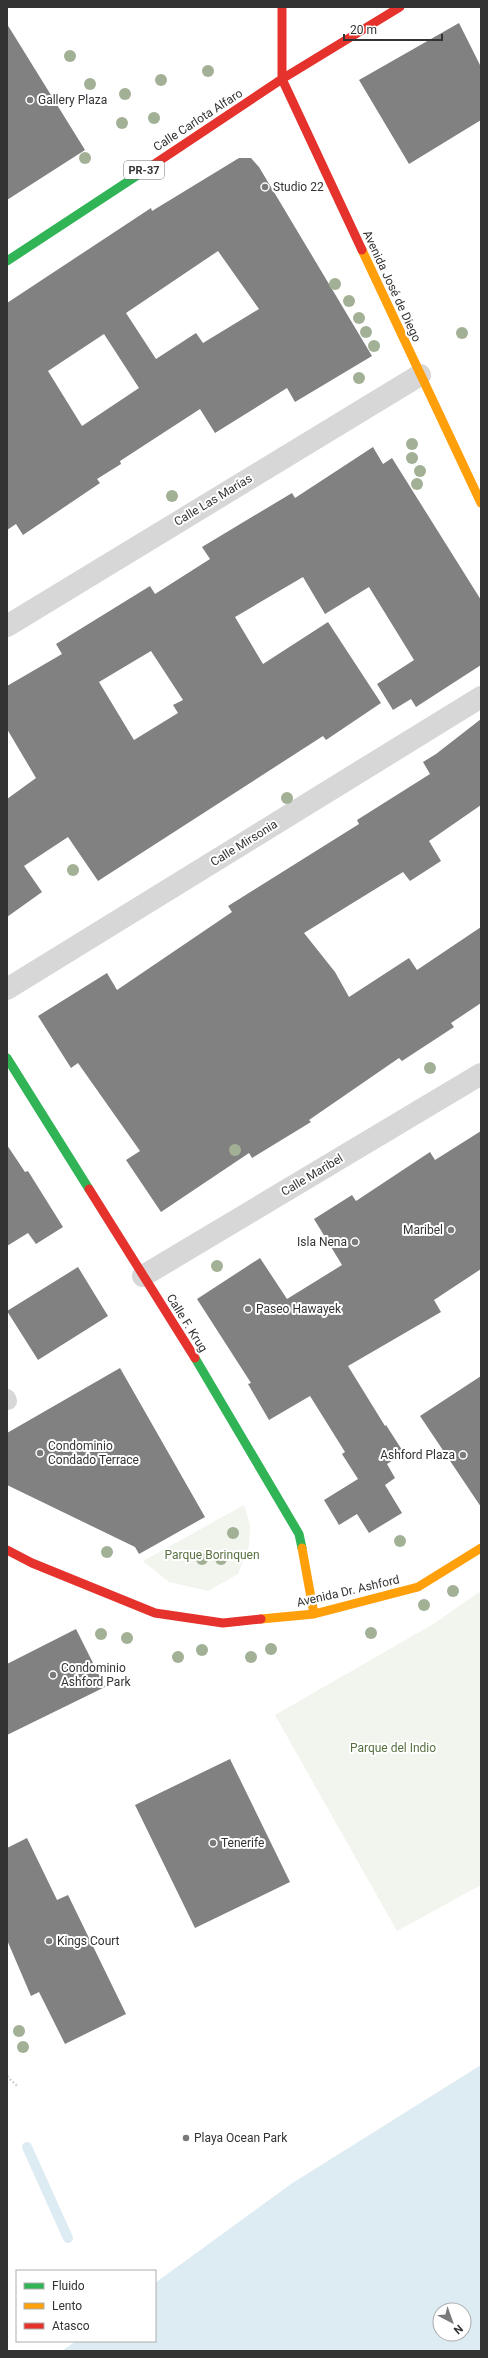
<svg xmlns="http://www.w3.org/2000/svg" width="488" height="2358" viewBox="0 0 488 2358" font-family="Roboto,sans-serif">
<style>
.green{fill:#f1f5ed}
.water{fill:#ddebf3;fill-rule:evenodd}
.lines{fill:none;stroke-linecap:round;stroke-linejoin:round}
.stream{stroke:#ddebf3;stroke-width:10}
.building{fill:#818181;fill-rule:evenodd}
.path{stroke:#d6d6d6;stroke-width:2.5;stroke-dasharray:2 2;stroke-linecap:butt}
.lane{stroke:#d7d7d7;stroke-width:18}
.street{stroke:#d7d7d7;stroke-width:22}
.fast{stroke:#30b455;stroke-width:9}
.slow{stroke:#ff9f0a;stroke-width:9}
.jam{stroke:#e5322d;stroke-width:9}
.tree{fill:#a2b095}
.poi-dot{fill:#7a7a7a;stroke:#fff;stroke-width:1.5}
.labels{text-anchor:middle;stroke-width:4;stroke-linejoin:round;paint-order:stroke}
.shield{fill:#fff;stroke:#707070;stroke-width:1}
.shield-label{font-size:11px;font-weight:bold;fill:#333}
.poi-label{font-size:12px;fill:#333;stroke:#fff;text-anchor:start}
.street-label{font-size:12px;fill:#333;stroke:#fff}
.park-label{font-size:12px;fill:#56703f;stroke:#fff}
</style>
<rect width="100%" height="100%" fill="#fff"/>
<path class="green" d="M 244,1505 L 250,1525 L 249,1546 L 238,1574 L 208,1591 L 169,1582 L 143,1561 Z
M 479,1592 L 481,1596 L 481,1885 L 397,1931 L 275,1715 L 435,1623 Z"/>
<path class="water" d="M 481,2065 L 481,2351 L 62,2351 L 76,2341 L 155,2341 L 155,2283 L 291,2184 ZM 440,2310 L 464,2310 L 464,2334 L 440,2334 Z"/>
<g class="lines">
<path class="stream" d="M 27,2147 L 68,2238"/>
</g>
<path class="building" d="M 459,23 L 481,67 L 481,120 L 409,164 L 359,80 Z
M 7,24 L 85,150 L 7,200 Z
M 239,158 L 251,158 L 259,167 L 372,356 L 295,402 L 287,388 L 215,433 L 200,409 L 120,461 L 121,464 L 97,479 L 100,483 L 23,535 L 16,524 L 7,530 L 7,303 L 151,208 L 152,211 ZM 218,251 L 259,309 L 203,343 L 196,333 L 156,359 L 126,313 ZM 104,334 L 139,388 L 82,426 L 48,371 Z
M 373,447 L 383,464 L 392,458 L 481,600 L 481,665 L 416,707 L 411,699 L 393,710 L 377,684 L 414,660 L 369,587 L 325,614 L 303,577 L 235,617 L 263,664 L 328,622 L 381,703 L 326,740 L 323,736 L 98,881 L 68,837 L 24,866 L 42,892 L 7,917 L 7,799 L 36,778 L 7,729 L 7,686 L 62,654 L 56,644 L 150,586 L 155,594 L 210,559 L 202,547 L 292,493 L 295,498 ZM 151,651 L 183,700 L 173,705 L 178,713 L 134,740 L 99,682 Z
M 481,719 L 481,805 L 429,841 L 441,861 L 410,881 L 403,872 L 304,933 L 335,972 L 349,997 L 409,958 L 417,970 L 481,927 L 481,1003 L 451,1023 L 454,1027 L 402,1061 L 399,1058 L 309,1120 L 311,1122 L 252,1158 L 249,1153 L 161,1212 L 126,1160 L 140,1151 L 78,1063 L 71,1068 L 38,1016 L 107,973 L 117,990 L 232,912 L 228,906 L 359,824 L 357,820 L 430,774 L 423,762 L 436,754 Z
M 481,1131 L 481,1269 L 434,1300 L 441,1312 L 348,1366 L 385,1426 L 386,1425 L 404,1453 L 387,1464 L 395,1478 L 385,1485 L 402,1513 L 369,1533 L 357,1514 L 339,1525 L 324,1500 L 358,1479 L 342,1454 L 345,1452 L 310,1396 L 269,1420 L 248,1384 L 251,1383 L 197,1299 L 260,1258 L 287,1299 L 342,1265 L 314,1219 L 352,1195 L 356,1201 L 430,1152 L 435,1160 Z
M 7,1145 L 25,1172 L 28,1171 L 63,1227 L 36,1244 L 28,1233 L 7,1246 Z
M 78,1267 L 108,1316 L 38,1360 L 7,1311 Z
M 120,1368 L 205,1517 L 139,1554 L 135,1547 L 7,1485 L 7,1433 Z
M 481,1376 L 481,1507 L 420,1416 Z
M 76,1629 L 105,1687 L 7,1735 L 7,1664 Z
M 230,1759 L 290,1882 L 195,1928 L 135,1805 Z
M 27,1838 L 57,1900 L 68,1895 L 126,2014 L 65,2044 L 39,1992 L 31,1996 L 7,1940 L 7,1848 Z"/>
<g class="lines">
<path class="path" d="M 7,2076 L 18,2087"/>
<path class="lane" d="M 7,1398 L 8,1401"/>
<path class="street" d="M 7,626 L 420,375
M 7,989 L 481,697
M 143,1276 L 481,1074"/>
<path class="fast" d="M 7,261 L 147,169
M 7,1058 L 89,1189
M 195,1358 L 299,1534 L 302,1548"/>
<path class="slow" d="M 362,250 L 481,503
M 302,1548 L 314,1614
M 261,1619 L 314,1614 L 418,1587 L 481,1548"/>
<path class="jam" d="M 147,169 L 282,79 L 282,7
M 362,250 L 282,79 L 400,7
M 89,1189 L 195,1358
M 7,1550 L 32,1563 L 155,1613 L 223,1623 L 261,1619"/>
</g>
<g class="tree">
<circle cx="70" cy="56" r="6"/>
<circle cx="208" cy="71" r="6"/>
<circle cx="161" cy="80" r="6"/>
<circle cx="90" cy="84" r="6"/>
<circle cx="125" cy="94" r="6"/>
<circle cx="154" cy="118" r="6"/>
<circle cx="122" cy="123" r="6"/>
<circle cx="85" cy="158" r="6"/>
<circle cx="335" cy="284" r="6"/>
<circle cx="349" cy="301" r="6"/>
<circle cx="359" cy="318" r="6"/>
<circle cx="366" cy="332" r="6"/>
<circle cx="462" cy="333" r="6"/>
<circle cx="374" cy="346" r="6"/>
<circle cx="359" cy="378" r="6"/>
<circle cx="412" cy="444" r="6"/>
<circle cx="412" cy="458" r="6"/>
<circle cx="420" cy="471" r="6"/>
<circle cx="417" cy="484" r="6"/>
<circle cx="172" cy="496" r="6"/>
<circle cx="287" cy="798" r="6"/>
<circle cx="73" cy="870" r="6"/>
<circle cx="430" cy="1068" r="6"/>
<circle cx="235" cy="1150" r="6"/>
<circle cx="217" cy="1266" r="6"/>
<circle cx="233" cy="1533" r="6"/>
<circle cx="400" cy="1541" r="6"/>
<circle cx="107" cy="1552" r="6"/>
<circle cx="202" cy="1559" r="6"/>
<circle cx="221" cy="1559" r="6"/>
<circle cx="453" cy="1591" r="6"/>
<circle cx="424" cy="1605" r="6"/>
<circle cx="371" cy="1633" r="6"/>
<circle cx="101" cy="1634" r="6"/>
<circle cx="127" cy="1638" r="6"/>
<circle cx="271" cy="1649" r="6"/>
<circle cx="202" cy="1650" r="6"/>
<circle cx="178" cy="1657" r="6"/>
<circle cx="251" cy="1657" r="6"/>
<circle cx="19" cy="2031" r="6"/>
<circle cx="23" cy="2047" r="6"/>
</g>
<g class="poi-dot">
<circle cx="30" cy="100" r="4"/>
<circle cx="265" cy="187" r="4"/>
<circle cx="451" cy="1230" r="4"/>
<circle cx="355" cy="1242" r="4"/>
<circle cx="248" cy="1309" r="4"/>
<circle cx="40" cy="1453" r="4"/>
<circle cx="463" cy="1455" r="4"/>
<circle cx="53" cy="1675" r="4"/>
<circle cx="213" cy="1843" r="4"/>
<circle cx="49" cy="1941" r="4"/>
<circle cx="186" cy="2138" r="4"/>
</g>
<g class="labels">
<rect class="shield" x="124" y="161" width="40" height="18" rx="3"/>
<g class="shield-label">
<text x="144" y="174">PR-37</text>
</g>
<g class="poi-label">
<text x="38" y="104">Gallery Plaza</text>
<text x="273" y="191">Studio 22</text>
<text x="443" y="1234" text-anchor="end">Maribel</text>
<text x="347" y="1246" text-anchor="end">Isla Nena</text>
<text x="256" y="1313">Paseo Hawayek</text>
<text x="48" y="1450">Condominio<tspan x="48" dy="14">Condado Terrace</tspan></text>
<text x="455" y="1459" text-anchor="end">Ashford Plaza</text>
<text x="61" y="1672">Condominio<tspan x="61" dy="14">Ashford Park</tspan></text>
<text x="221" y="1847">Tenerife</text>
<text x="57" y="1945">Kings Court</text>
<text x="194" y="2142">Playa Ocean Park</text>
</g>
<g class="street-label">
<text transform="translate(198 120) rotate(-33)" y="4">Calle Carlota Alfaro</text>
<text transform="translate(392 286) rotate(65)" y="4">Avenida José de Diego</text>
<text transform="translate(213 500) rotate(-31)" y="4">Calle Las Marías</text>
<text transform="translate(244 843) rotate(-32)" y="4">Calle Mirsonia</text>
<text transform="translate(312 1175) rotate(-31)" y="4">Calle Maribel</text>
<text transform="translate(187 1323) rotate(58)" y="4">Calle F. Krug</text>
<text transform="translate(348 1591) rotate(-13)" y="4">Avenida Dr. Ashford</text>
</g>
<g class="park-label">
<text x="212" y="1559">Parque Borinquen</text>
<text x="393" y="1752">Parque del Indio</text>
</g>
</g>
<rect width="488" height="2358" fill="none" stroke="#333333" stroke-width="16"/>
<rect x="16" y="2270" width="140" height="72" fill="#ffffff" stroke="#adadad"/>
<rect x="24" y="2283" width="20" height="6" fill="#30b455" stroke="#adadad"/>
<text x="52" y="2290" font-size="12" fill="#333333">Fluido</text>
<rect x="24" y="2303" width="20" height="6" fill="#ff9f0a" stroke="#adadad"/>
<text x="52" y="2310" font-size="12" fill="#333333">Lento</text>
<rect x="24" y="2323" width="20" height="6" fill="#e5322d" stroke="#adadad"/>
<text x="52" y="2330" font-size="12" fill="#333333">Atasco</text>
<g transform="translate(452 2322) rotate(139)"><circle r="19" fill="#ffffff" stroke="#adadad"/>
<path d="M0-3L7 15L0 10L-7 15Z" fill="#7a7a7a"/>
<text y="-6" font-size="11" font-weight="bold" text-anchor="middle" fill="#333333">N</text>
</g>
<path d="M344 34v6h98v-6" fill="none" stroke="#333333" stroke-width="2"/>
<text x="350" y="34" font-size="12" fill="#333333" stroke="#ffffff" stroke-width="3" paint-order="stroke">20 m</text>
</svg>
